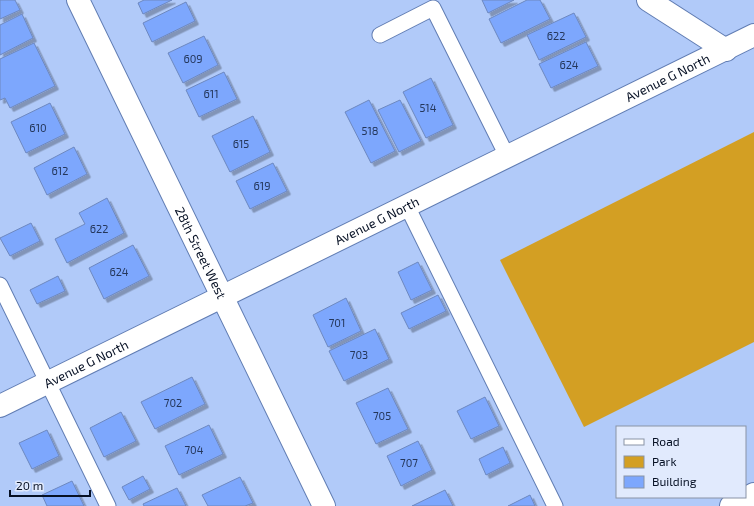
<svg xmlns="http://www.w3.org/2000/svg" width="754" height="506" viewBox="0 0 754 506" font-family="'Exo 2',sans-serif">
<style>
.green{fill:#d39f23}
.building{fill:#7da7fd;stroke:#6d88bf;filter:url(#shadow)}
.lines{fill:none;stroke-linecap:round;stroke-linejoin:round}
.service-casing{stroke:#617db3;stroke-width:17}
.minor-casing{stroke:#617db3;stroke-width:24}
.tertiary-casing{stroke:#617db3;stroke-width:24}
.service{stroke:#fff;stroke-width:15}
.minor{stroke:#fff;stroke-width:22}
.tertiary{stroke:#fff;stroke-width:22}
.labels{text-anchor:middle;stroke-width:3;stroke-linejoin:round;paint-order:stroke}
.number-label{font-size:11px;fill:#24365a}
.street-label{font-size:13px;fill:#061024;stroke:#e1eafd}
</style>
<defs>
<filter id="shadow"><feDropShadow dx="3.5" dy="3.5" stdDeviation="0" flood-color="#0004"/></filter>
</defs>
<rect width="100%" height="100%" fill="#b1caf9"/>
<path class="green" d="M 754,132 L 754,342 L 584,427 L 500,260 Z"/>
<path class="building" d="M 0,0 L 15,0 L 20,10 L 0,19 Z
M 144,0 L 172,0 L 143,14 L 138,3 Z
M 482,0 L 514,0 L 488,13 Z
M 527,0 L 540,0 L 550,19 L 501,43 L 489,19 Z
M 186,2 L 195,21 L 152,42 L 143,23 Z
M 574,13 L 586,37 L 539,60 L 527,35 Z
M 22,14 L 33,38 L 0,55 L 0,25 Z
M 204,36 L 218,65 L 183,83 L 168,53 Z
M 586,42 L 598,66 L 551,88 L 539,64 Z
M 34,43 L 55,86 L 10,108 L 5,98 L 0,100 L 0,59 Z
M 224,72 L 237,99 L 199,117 L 186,90 Z
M 431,78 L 453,125 L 426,138 L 403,92 Z
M 369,100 L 395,151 L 371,163 L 345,112 Z
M 400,100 L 421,141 L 399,152 L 378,110 Z
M 50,103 L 65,134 L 26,153 L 11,122 Z
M 253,116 L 270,152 L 230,172 L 212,136 Z
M 74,147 L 87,174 L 47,195 L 34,168 Z
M 273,163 L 287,191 L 250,209 L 236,181 Z
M 107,198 L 124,233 L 67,263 L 55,239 L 85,224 L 79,213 Z
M 31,223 L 40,241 L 10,256 L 0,238 Z
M 133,245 L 149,276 L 104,299 L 89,268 Z
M 418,262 L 432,290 L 411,300 L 398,272 Z
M 58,276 L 65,291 L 37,304 L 30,290 Z
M 438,295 L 446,311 L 409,329 L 401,313 Z
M 346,298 L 361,331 L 328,347 L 313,315 Z
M 375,329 L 389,359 L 344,381 L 329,351 Z
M 192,377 L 205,404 L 155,429 L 141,402 Z
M 388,388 L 408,429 L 376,444 L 356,403 Z
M 485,397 L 499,426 L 471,439 L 457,411 Z
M 121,412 L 136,441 L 104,457 L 90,428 Z
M 209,425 L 223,454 L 179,475 L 165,446 Z
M 47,430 L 59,456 L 32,469 L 19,443 Z
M 418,441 L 432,470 L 401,486 L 387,456 Z
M 503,447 L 510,463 L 486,475 L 479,459 Z
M 143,476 L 150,489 L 129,500 L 122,487 Z
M 240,477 L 253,503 L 245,506 L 208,506 L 202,495 Z
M 72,481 L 84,506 L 47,506 L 42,495 Z
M 177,488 L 186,506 L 144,506 L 143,504 Z
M 445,490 L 453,506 L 412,506 Z
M 530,495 L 535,506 L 508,506 Z"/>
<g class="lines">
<defs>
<path id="service" d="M 380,35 L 433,8 L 507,156
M 407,206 L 555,506
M 0,285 L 108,506"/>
<g id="minor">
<path id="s1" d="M 78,0 L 324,506"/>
<path d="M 648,0 L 726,50"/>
<path id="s2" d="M 0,406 L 754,35"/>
</g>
<path id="tertiary" d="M 731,506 L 754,494"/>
</defs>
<use href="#service" class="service-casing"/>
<use href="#minor" class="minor-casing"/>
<use href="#tertiary" class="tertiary-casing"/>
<use href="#service" class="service"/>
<use href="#minor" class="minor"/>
<use href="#tertiary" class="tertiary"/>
</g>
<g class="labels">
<g class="number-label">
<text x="556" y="40">622</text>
<text x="193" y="63">609</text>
<text x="569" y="69">624</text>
<text x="211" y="98">611</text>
<text x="428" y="112">514</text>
<text x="38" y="132">610</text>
<text x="370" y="135">518</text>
<text x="241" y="148">615</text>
<text x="60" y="175">612</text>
<text x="262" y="190">619</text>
<text x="99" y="233">622</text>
<text x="119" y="276">624</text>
<text x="337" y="327">701</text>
<text x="359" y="359">703</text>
<text x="173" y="407">702</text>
<text x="382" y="420">705</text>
<text x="194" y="454">704</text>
<text x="409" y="467">707</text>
</g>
<g class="street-label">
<text dy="5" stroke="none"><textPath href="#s2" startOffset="744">Avenue G North</textPath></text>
<text dy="5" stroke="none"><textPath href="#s2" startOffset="420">Avenue G North</textPath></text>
<text dy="5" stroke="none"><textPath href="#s1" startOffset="281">28th Street West</textPath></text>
<text dy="5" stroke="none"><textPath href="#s2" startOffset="96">Avenue G North</textPath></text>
</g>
</g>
<rect x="616" y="426" width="130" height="72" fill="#e1eafd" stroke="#8993a6"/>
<rect x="624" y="439" width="20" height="6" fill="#ffffff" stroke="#8993a6"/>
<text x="652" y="446" font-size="12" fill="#061024">Road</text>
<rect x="624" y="456" width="20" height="12" fill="#d39f23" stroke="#8993a6"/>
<text x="652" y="466" font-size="12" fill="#061024">Park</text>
<rect x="624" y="476" width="20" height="12" fill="#7da7fd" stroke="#8993a6"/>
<text x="652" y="486" font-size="12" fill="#061024">Building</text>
<path d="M10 490v6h80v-6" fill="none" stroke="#061024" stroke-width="2"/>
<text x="16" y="490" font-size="12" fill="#061024" stroke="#e1eafd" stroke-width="3" paint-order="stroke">20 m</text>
</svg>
